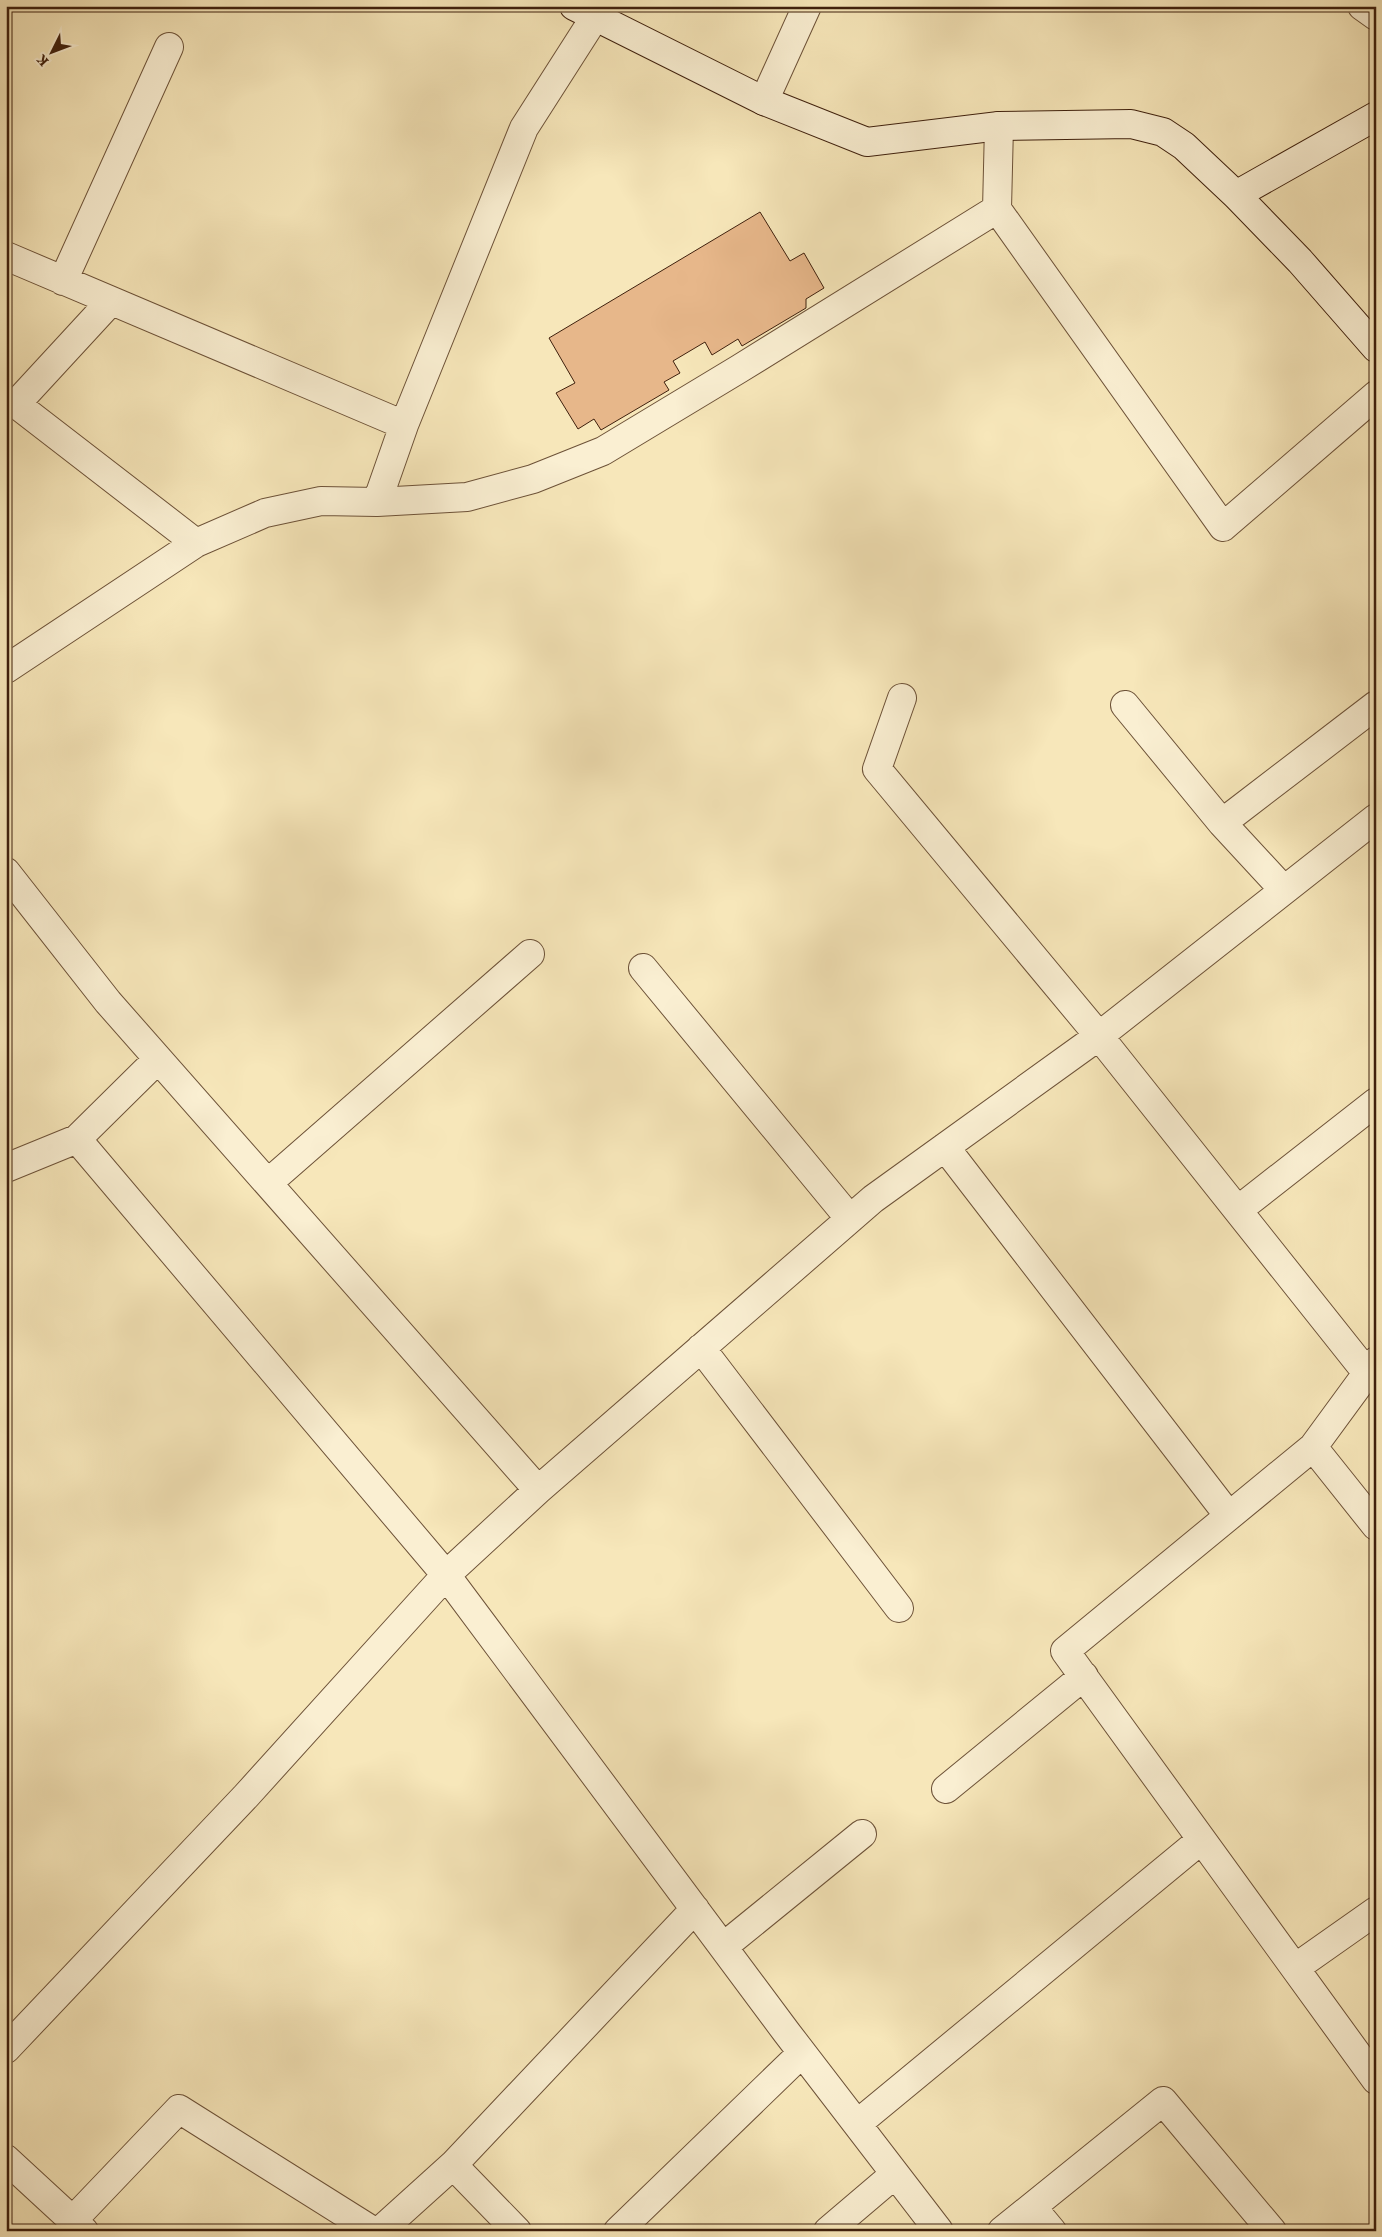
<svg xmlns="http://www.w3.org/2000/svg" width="1382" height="2237" viewBox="0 0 1382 2237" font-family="Vollkorn,serif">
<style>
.building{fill:#e7b78a;stroke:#3f200d}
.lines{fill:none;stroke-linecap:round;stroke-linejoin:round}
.street-casing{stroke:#6d5238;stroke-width:30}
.secondary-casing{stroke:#3f200d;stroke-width:30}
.street{stroke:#faefd2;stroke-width:28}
.secondary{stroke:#faefd2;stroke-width:28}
</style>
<rect width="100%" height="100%" fill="#f7e7ba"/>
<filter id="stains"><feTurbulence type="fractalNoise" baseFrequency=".004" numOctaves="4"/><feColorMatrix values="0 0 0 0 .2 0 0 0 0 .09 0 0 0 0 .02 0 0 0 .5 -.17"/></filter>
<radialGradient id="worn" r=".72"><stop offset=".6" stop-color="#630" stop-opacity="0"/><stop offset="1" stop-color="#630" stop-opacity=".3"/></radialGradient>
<path class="building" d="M 760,212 L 790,261 L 804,253 L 824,288 L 806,299 L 806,308 L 742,346 L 738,339 L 712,355 L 705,342 L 673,361 L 680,373 L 664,382 L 669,390 L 601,430 L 594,419 L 578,429 L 556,393 L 575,383 L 549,338 Z"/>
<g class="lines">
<defs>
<path id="street" d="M 1362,6 L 1376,16
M 764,101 L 807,6
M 997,209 L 1223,527 L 1376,395
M 6,256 L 404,425
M 63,281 L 169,47
M 111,301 L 16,404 L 196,543
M 377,502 L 404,425 L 524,128 L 602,6
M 6,669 L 196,543 L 265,513 L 321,501 L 377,502 L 467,497 L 533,479 L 603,451 L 739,369 L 997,209 L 999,126
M 902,698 L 877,769 L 1099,1036 L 1367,1373
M 1125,705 L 1222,823 L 1283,889
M 1222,823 L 1376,705
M 6,872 L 108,1002 L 538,1490 L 873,1199 L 1099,1036 L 1376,818
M 643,968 L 850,1219
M 77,1139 L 446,1575 L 787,2033 L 939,2231
M 945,1147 L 1229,1516
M 6,1168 L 77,1139 L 158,1059
M 268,1183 L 530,954
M 1238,1210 L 1376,1102
M 701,1348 L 899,1608
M 1376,1361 L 1313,1447 L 1065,1651 L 1376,2080
M 1313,1447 L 1376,1526
M 946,1789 L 1084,1676
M 723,1947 L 862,1834
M 1295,1968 L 1376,1911
M 6,2049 L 246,1796 L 446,1575 L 538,1490
M 857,2124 L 1201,1840
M 6,2159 L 84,2231
M 453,2165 L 517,2231
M 1032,2207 L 1052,2231
M 73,2220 L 179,2109 L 373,2231
M 380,2231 L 453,2165 L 695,1909
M 618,2231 L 802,2053
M 828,2231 L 895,2174
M 1002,2231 L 1163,2101 L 1272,2231"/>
<path id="secondary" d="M 574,6 L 764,101 L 867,142 L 999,126 L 1131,124 L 1163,132 L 1184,146 L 1236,195 L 1300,261 L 1376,348
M 1236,195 L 1376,116"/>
</defs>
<use href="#street" class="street-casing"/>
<use href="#secondary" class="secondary-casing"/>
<use href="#street" class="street"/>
<use href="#secondary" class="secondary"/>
</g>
<rect width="1382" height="2237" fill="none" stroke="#f7e7ba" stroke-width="25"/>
<rect x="8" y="8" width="1367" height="2222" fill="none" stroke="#3f200d" stroke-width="2.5"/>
<rect x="12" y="12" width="1357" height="2212" fill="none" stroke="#3f200d"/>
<g transform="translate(52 52) rotate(228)" stroke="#faefd2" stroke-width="4" paint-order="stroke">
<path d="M0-4L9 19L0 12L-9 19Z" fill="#3f200d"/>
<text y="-8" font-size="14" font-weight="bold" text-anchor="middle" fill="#3f200d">K</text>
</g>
<rect width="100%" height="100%" filter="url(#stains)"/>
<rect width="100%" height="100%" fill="url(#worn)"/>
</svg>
